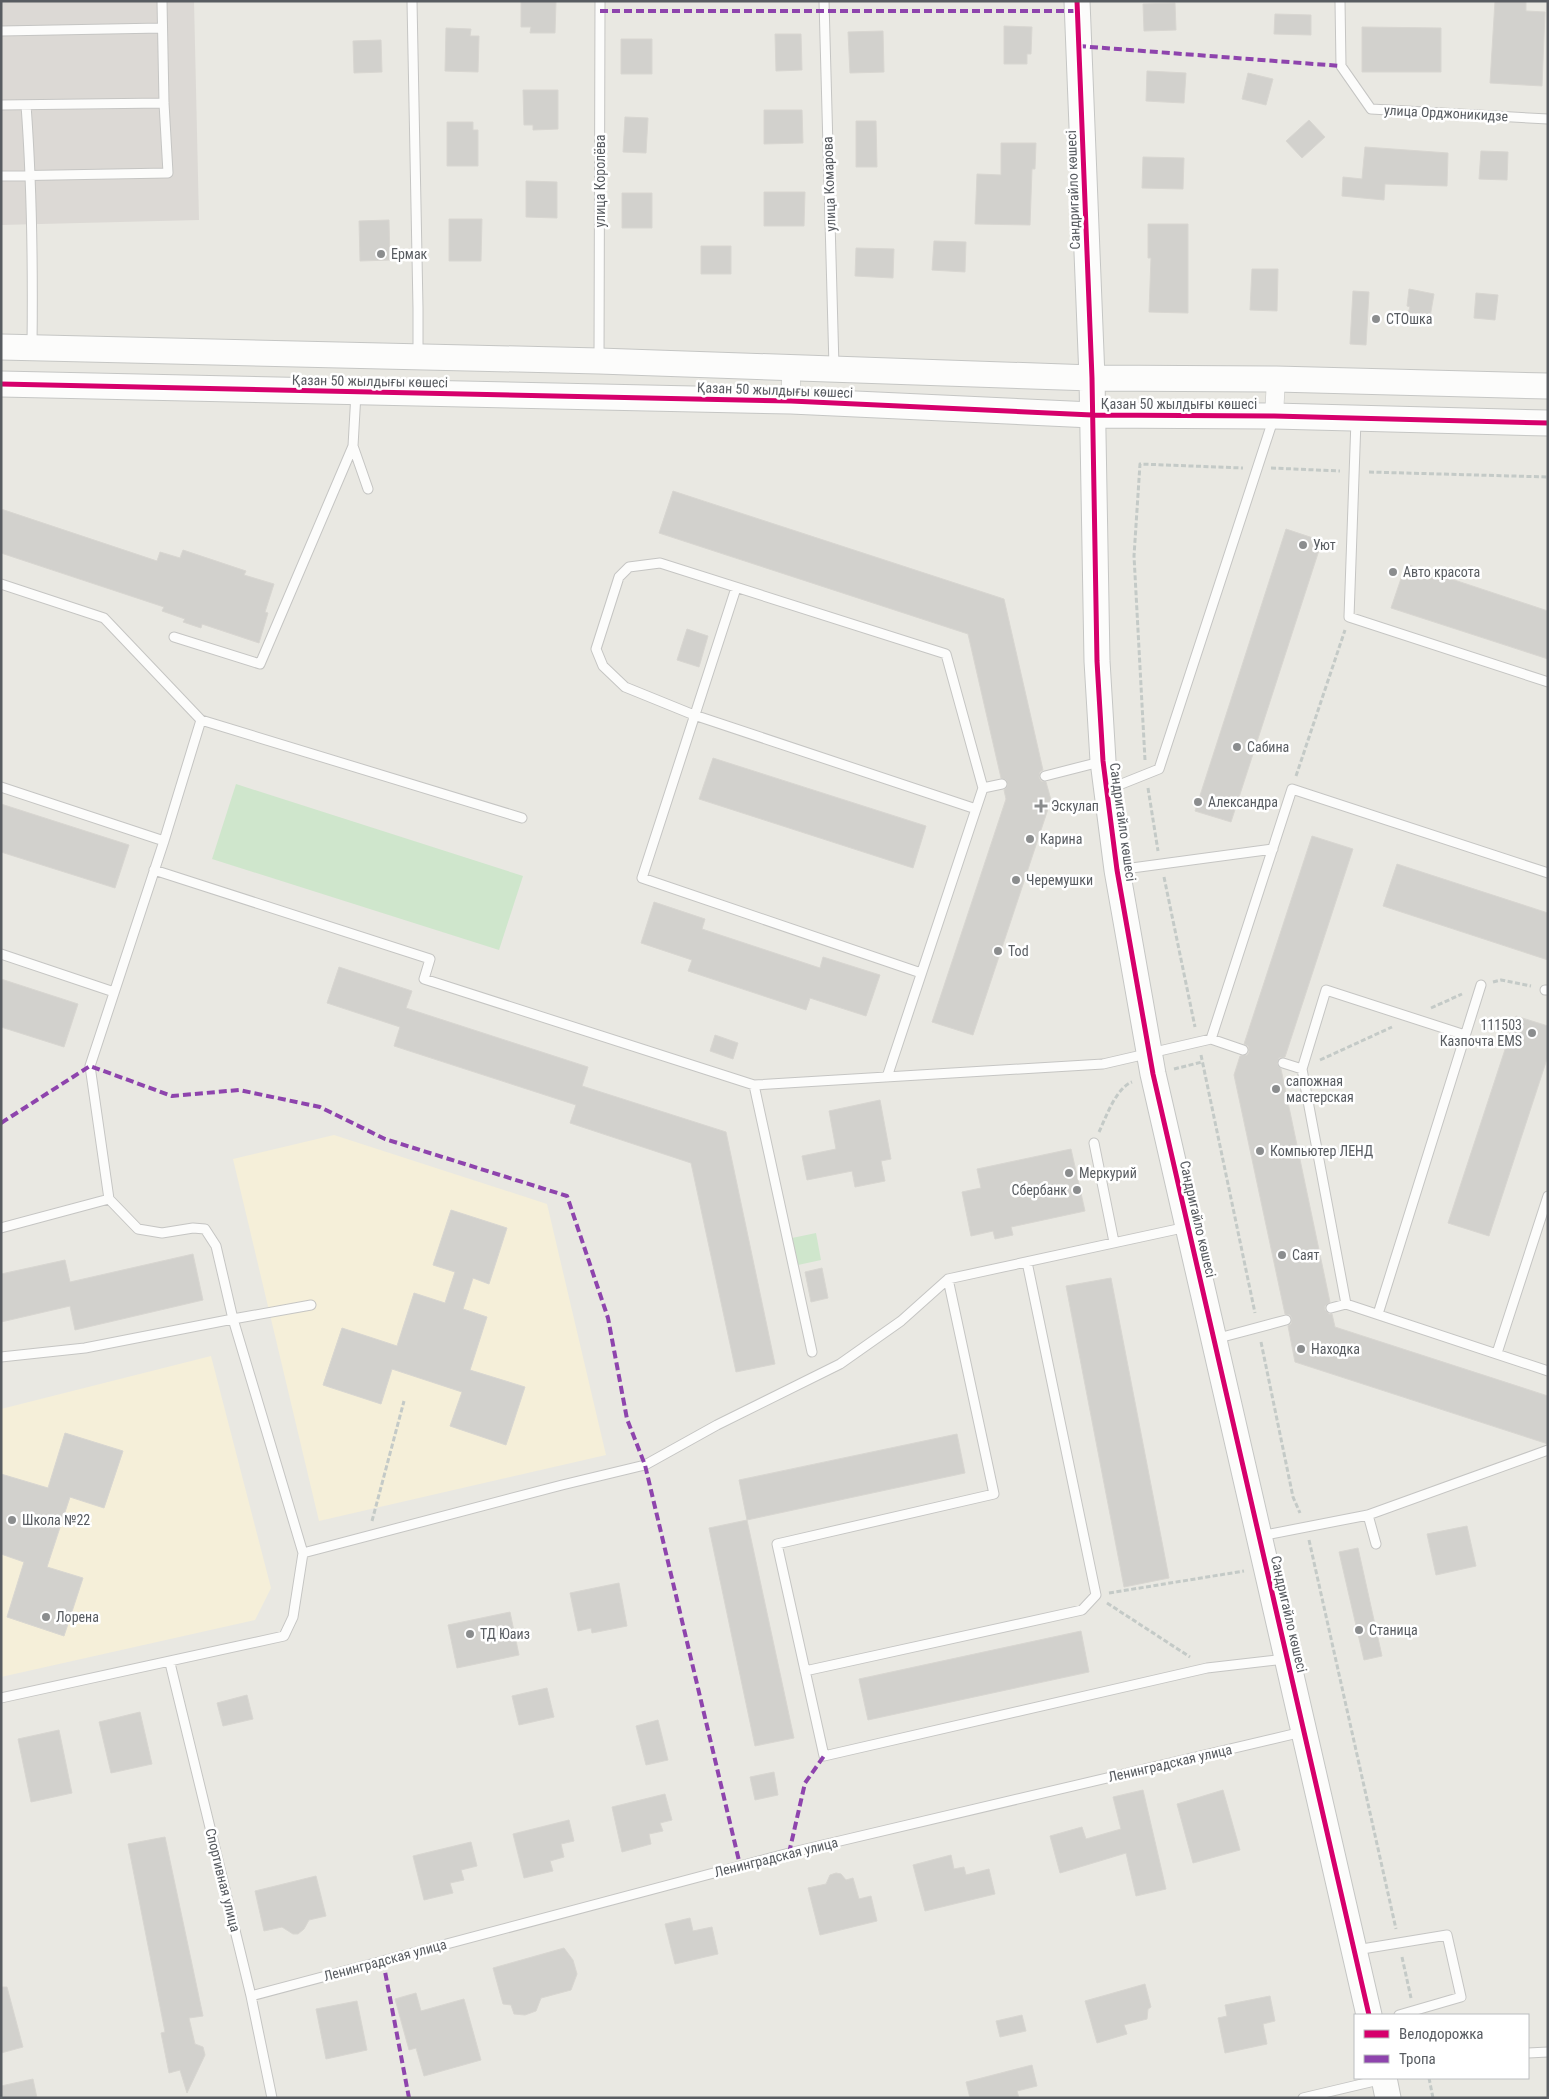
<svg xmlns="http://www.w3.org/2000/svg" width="1549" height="2099" viewBox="0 0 1549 2099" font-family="'Roboto Condensed',sans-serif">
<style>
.commercial{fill:#f5efd9}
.industrial{fill:#dcd9d5}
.green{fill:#cfe6cc}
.building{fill:#d2d1cd;stroke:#d8d6d1}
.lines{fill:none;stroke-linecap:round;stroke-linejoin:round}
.lane-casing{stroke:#c5c5c3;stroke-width:11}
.street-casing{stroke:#c5c5c3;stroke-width:19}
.secondary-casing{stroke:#c5c6c4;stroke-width:27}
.path{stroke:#c4cac7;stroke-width:3;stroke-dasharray:5 2.5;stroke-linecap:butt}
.lane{stroke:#fcfcfb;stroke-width:9}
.street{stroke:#fcfcfb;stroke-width:18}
.secondary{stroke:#fcfcfb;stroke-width:25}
.quiet{stroke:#8e44ad;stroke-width:4;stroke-dasharray:8 4;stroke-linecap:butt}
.cycleway-casing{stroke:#fff;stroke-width:8}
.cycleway{stroke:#d6006c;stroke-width:5}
.poi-dot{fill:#8b8d8e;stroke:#fff;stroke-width:2}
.labels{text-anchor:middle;stroke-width:5;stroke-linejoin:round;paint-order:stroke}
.street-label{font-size:14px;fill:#585c61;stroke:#fff}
.poi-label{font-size:14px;fill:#585c61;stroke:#fff;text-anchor:start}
</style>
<rect width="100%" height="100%" fill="#e9e8e2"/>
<path class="commercial" d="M 334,1135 L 547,1204 L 606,1455 L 319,1521 L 233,1159 Z
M 211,1356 L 271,1588 L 255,1620 L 1,1677 L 1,1409 Z"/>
<path class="industrial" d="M 1,1 L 194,1 L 199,220 L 1,225 Z"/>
<path class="green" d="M 236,784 L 523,876 L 499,950 L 212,859 Z
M 816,1233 L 821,1260 L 798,1265 L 792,1238 Z"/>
<path class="building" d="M 521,1 L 556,1 L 555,33 L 530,33 L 531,27 L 521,27 Z
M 1495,1 L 1526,1 L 1526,11 L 1545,12 L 1542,86 L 1490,83 Z
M 1175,3 L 1176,30 L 1144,31 L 1143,4 Z
M 1275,14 L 1311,15 L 1311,35 L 1274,34 Z
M 1004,26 L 1032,27 L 1031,54 L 1027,54 L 1027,64 L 1004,64 Z
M 1362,27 L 1441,28 L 1441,72 L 1362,72 Z
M 446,28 L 471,29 L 470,36 L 479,36 L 478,72 L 445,71 Z
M 883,31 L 884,72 L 850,73 L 848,32 Z
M 775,34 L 801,34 L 802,70 L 776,71 Z
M 621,39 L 652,39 L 652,74 L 621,74 Z
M 381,40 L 382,72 L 354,73 L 353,41 Z
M 1147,71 L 1186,73 L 1184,103 L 1146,101 Z
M 1248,73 L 1273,79 L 1266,105 L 1242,99 Z
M 523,90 L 558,90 L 558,129 L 533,130 L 533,125 L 524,125 Z
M 764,110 L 802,110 L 803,143 L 764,144 Z
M 625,117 L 648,118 L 646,153 L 623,152 Z
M 1309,120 L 1325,137 L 1302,158 L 1286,141 Z
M 856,121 L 876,121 L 877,167 L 856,167 Z
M 447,122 L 473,122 L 473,130 L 478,130 L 478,166 L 447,166 Z
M 1001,143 L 1036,143 L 1035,169 L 1032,169 L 1030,225 L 975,224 L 977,174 L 1001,175 Z
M 1365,147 L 1448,153 L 1447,186 L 1385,184 L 1384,200 L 1342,196 L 1343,177 L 1362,179 Z
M 1481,151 L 1508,152 L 1507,180 L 1479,179 Z
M 1143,157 L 1184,158 L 1183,189 L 1142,188 Z
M 526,181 L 557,182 L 557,218 L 526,217 Z
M 764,192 L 805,192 L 804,226 L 764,226 Z
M 622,193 L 652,193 L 652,228 L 622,228 Z
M 449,219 L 482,219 L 481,261 L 449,261 Z
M 389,220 L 390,260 L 360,261 L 359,221 Z
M 1148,224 L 1188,224 L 1188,313 L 1149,312 L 1151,258 L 1148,258 Z
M 934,241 L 966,242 L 965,272 L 932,270 Z
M 701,246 L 731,246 L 731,274 L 701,274 Z
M 856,248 L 894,249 L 893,278 L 855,276 Z
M 1252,269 L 1278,269 L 1277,311 L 1250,310 Z
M 1409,289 L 1434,294 L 1430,317 L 1408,313 L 1410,307 L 1407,306 Z
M 1353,291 L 1369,292 L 1366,345 L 1350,344 Z
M 1476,293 L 1498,295 L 1495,320 L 1474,318 Z
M 673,491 L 1004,599 L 1043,770 L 1040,772 L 1039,777 L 1041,781 L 1046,782 L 1051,800 L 973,1035 L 932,1022 L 1006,799 L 1004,790 L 1008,785 L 1006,780 L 1001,778 L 968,634 L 659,533 Z
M 1,509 L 157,561 L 160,552 L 180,558 L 183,550 L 246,571 L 244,575 L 274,584 L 265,612 L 268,613 L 259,643 L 202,624 L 201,628 L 183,622 L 185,619 L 162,611 L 164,607 L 1,553 Z
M 1286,529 L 1322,541 L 1231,822 L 1195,811 Z
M 1406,564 L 1548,611 L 1548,659 L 1391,608 Z
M 687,629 L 708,636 L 699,667 L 677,660 Z
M 713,758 L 926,826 L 913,868 L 699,799 Z
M 1,804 L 129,845 L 115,888 L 1,852 Z
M 1312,836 L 1353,849 L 1285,1057 L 1279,1058 L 1277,1064 L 1281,1069 L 1330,1302 L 1325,1306 L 1325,1310 L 1329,1314 L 1332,1314 L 1335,1327 L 1548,1396 L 1548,1444 L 1295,1362 L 1288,1326 L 1291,1324 L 1292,1319 L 1290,1315 L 1285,1314 L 1234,1075 L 1240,1056 L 1247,1055 L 1249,1052 L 1248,1046 L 1244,1044 Z
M 1397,864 L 1548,913 L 1548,960 L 1383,906 Z
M 654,902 L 705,919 L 702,929 L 820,968 L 823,957 L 880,975 L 866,1016 L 810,998 L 806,1010 L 688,971 L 692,960 L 641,943 Z
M 339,967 L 412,991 L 406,1008 L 588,1067 L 582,1086 L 726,1132 L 775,1364 L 736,1372 L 691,1163 L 570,1123 L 576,1105 L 394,1046 L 400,1027 L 327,1003 Z
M 1,979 L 78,1004 L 64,1047 L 1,1027 Z
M 1516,1016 L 1548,1026 L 1548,1056 L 1489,1236 L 1448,1223 Z
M 715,1035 L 738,1043 L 733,1059 L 710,1051 Z
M 880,1100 L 891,1159 L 881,1161 L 885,1181 L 855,1187 L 852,1171 L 807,1180 L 802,1156 L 836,1149 L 829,1111 Z
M 1071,1149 L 1085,1211 L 1011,1227 L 1013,1235 L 995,1239 L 993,1231 L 971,1236 L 962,1192 L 981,1188 L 977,1169 Z
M 451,1210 L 507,1228 L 489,1284 L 473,1278 L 463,1309 L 487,1317 L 470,1370 L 525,1387 L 506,1445 L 450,1426 L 462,1392 L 392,1369 L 381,1404 L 323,1385 L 342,1328 L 397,1346 L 414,1293 L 445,1303 L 455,1272 L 433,1265 Z
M 193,1254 L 203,1300 L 75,1330 L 70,1306 L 1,1322 L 1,1274 L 65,1260 L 70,1282 Z
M 822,1268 L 828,1298 L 811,1302 L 805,1272 Z
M 1111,1278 L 1169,1578 L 1124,1587 L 1066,1286 Z
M 65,1433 L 123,1451 L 104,1508 L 70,1497 L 47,1567 L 83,1578 L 64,1636 L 7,1617 L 24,1562 L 1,1554 L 1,1474 L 48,1488 Z
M 957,1434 L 965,1473 L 747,1520 L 739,1480 Z
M 747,1520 L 794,1738 L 755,1746 L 709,1528 Z
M 1467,1526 L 1476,1566 L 1436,1575 L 1427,1534 Z
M 1358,1548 L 1382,1656 L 1364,1660 L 1339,1552 Z
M 619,1583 L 627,1626 L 592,1633 L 591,1628 L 578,1631 L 570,1593 Z
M 510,1612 L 519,1655 L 457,1668 L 448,1625 Z
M 1081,1631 L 1089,1672 L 868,1720 L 859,1679 Z
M 547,1688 L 554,1717 L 519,1725 L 512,1696 Z
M 247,1695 L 253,1719 L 223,1726 L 217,1703 Z
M 140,1712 L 152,1764 L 111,1773 L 99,1722 Z
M 658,1720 L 668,1760 L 646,1765 L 636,1726 Z
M 59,1730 L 72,1793 L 31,1802 L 18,1739 Z
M 774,1772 L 778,1795 L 755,1800 L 750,1777 Z
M 1143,1790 L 1166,1889 L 1136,1896 L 1126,1853 L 1060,1873 L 1050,1836 L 1082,1827 L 1086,1839 L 1121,1829 L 1113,1797 Z
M 1223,1790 L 1240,1850 L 1193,1863 L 1177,1804 Z
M 665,1794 L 672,1820 L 660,1823 L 663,1831 L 649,1834 L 651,1844 L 622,1852 L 612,1807 Z
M 569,1820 L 574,1841 L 561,1844 L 564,1857 L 550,1861 L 553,1871 L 524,1878 L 513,1834 Z
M 165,1837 L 203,2016 L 189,2018 L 195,2044 L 203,2047 L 205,2055 L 187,2093 L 180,2070 L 169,2073 L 161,2033 L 165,2032 L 128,1844 Z
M 471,1842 L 477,1866 L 461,1870 L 464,1880 L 450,1883 L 453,1893 L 424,1900 L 413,1856 Z
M 951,1855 L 954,1869 L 964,1867 L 966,1875 L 989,1869 L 995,1894 L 925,1911 L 913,1865 Z
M 836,1873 L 841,1874 L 846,1880 L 853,1878 L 859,1899 L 871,1896 L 877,1921 L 820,1935 L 808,1888 L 826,1884 L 830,1875 Z
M 316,1876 L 326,1916 L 309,1920 L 304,1929 L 298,1934 L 293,1934 L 282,1927 L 264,1931 L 255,1891 Z
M 690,1918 L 693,1931 L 712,1927 L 718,1954 L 675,1964 L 665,1924 Z
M 564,1948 L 573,1960 L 577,1974 L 571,1990 L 541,1998 L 536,2011 L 525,2015 L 514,2014 L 511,2005 L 503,2004 L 493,1968 Z
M 1145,1984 L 1151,2007 L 1148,2009 L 1147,2019 L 1124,2025 L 1127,2034 L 1097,2043 L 1085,2001 Z
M 1,1987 L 7,1987 L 23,2047 L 1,2053 Z
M 416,1993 L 421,2011 L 464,1999 L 481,2060 L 424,2076 L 416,2048 L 409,2050 L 395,1999 Z
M 1270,1996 L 1275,2021 L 1263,2024 L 1267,2044 L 1225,2053 L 1218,2018 L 1227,2016 L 1225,2005 Z
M 357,2001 L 367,2050 L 326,2059 L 316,2009 Z
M 1022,2015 L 1026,2031 L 1000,2037 L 996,2021 Z
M 1032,2065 L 1037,2086 L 1017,2091 L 1019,2098 L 970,2098 L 966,2082 Z
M 33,2079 L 37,2098 L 1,2098 L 1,2086 Z"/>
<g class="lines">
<defs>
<path id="lane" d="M 412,1 L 418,308 L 418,356
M 824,1 L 834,367
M 1340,1 L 1341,66 L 1371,109 L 1548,119
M 1,31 L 162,28
M 1,105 L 164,103
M 26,105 C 32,186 33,266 32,346
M 1,176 L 168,173 L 164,103 L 162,1
M 599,360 L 600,1
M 1356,420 L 1349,617 L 1548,682
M 353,446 L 368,489
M 1,584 L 104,618 L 201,720 L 164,841 L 90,1066 L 109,1199 L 138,1229 L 162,1233 L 193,1228 L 205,1229 L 216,1246 L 233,1319 L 85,1348 L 1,1357
M 736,588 L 642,878 L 921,973
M 174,637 L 260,664 L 353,446 L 356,393
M 201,720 L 522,818
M 1045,776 L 1100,762
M 1,787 L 164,841
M 983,788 L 1002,784
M 1109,789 L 1159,769 L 1274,417
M 154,870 L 430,959 L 424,979 L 754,1085 L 1103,1064 L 1211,1039 L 1292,789 L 1548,873
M 1117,870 L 1273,849
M 1,954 L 114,992
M 1545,990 L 1548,990
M 1211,1039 L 1243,1050
M 1283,1063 L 1302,1069
M 887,1077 L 983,788 L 946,654 L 660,563 L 629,567 L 619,577 L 596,649 L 603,666 L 625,687 L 694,715 L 976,809
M 754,1085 L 812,1352
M 1094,1143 L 1114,1242
M 1187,1227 L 948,1279 L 994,1494 L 777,1544 L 824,1756 L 1207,1668 L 1285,1659
M 1,1228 L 109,1199
M 1346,1304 L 1302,1069 L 1326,990 L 1465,1035
M 1331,1308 L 1346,1304 L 1548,1371
M 1378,1314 L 1481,985
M 1215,1339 L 1286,1320
M 1497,1353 L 1548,1196
M 1368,1515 L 1376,1544
M 1260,1536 L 1368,1515 L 1548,1450
M 303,1553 L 233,1319 L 311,1305
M 170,1663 L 251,1996 L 272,2098
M 805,1671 L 1082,1610 L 1096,1595 L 1027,1262
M 1,1698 L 284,1636 L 293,1617 L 303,1553 L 562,1485 L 645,1465 L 717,1425 L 840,1364 L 901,1321 L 948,1279
M 1356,1950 L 1447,1935 L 1461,1997 L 1399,2015
M 251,1996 L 789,1853 L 1302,1732
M 1528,2053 L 1548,2052
M 1303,2098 L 1383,2079"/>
<path id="street" d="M 791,401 L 791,368
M 1274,416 L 1276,379"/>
<path id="secondary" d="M 1077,1 L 1092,378 L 1097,661 L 1103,761 L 1117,870 L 1153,1074 L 1369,2015
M 1,347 L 599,361 L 1092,378 L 1276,379 L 1548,386
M 1,384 L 791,401 L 1092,415 L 1274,416 L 1548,423
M 1384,2078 L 1388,2098"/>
</defs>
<use href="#lane" class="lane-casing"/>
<use href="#street" class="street-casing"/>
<use href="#secondary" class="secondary-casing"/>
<path class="path" d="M 1271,468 L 1340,471
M 1369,472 L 1548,477
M 1145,760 L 1134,556 L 1140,464 L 1243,468
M 1296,776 L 1345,630
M 1148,788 L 1158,851
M 1164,877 L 1195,1027
M 1493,982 L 1501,980 L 1531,986
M 1431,1008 L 1462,994
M 1201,1055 L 1255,1313
M 1320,1060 L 1392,1027
M 1174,1069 L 1202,1062
M 1099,1132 C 1106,1117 1116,1088 1132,1082
M 1261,1342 L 1293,1497 L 1300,1513
M 372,1521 L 404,1401
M 1309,1540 L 1396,1929
M 1109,1593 L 1244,1571
M 1107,1603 L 1190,1657
M 1402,1957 L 1411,1998
M 1429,2078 L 1433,2098"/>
<use href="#lane" class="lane"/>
<use href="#street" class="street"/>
<use href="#secondary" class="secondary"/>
<path class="quiet" d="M 600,11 L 1077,11
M 1078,46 L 1341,66
M 1,1123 L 90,1066 L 172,1096 L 239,1090 L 320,1107 L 385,1139 L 567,1196 L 608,1318 L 627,1419 L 645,1465 L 740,1865
M 789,1853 L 805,1783 L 824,1756
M 383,1961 L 409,2098"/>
<defs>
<path id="cycleway" d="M 1077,1 L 1092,378 L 1097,661 L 1103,761 L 1117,870 L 1153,1074 L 1369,2015
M 1,384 L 791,401 L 1092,415 L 1274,416 L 1548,423"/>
</defs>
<use href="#cycleway" class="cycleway-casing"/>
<use href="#cycleway" class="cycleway"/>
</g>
<g class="poi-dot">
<circle cx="381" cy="254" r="5"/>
<circle cx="1376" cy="319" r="5"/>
<circle cx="1303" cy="545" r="5"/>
<circle cx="1393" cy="572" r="5"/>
<circle cx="1237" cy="747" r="5"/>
<circle cx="1198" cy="802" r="5"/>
<path d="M1038.5 798.5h5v5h5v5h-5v5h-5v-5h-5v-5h5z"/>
<circle cx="1030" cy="839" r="5"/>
<circle cx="1016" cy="880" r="5"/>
<circle cx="998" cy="951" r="5"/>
<circle cx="1532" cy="1033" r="5"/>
<circle cx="1276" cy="1089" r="5"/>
<circle cx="1260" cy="1151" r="5"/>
<circle cx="1069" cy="1173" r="5"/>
<circle cx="1077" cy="1190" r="5"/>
<circle cx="1282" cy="1255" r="5"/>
<circle cx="1301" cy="1349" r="5"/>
<circle cx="12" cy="1520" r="5"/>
<circle cx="46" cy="1617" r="5"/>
<circle cx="1359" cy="1630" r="5"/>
<circle cx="470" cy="1634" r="5"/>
</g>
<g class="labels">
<g class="street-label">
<text transform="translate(1446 113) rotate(3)" y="5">улица Орджоникидзе</text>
<text transform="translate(600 181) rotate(-90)" y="5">улица Королёва</text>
<text transform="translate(829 184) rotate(-92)" y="5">улица Комарова</text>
<text transform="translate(1073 190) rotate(-92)" y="5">Сандригайло көшесі</text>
<text transform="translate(370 381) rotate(1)" y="5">Қазан 50 жылдығы көшесі</text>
<text transform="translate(775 390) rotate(2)" y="5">Қазан 50 жылдығы көшесі</text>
<text x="1179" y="409">Қазан 50 жылдығы көшесі</text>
<text transform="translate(1123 822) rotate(82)" y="5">Сандригайло көшесі</text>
<text transform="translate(1198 1219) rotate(77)" y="5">Сандригайло көшесі</text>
<text transform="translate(1289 1614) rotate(77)" y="5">Сандригайло көшесі</text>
<text transform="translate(1170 1763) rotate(-13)" y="5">Ленинградская улица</text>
<text transform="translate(776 1857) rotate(-14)" y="5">Ленинградская улица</text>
<text transform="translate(223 1880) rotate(76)" y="5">Спортивная улица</text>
<text transform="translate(385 1960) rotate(-15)" y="5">Ленинградская улица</text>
</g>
<g class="poi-label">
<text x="391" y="259">Ермак</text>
<text x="1386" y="324">СТОшка</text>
<text x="1313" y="550">Уют</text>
<text x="1403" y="577">Авто красота</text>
<text x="1247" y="752">Сабина</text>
<text x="1208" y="807">Александра</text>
<text x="1051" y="811">Эскулап</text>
<text x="1040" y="844">Карина</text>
<text x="1026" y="885">Черемушки</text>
<text x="1008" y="956">Tod</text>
<text x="1522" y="1030" text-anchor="end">111503<tspan x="1522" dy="16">Казпочта EMS</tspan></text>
<text x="1286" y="1086">сапожная<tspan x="1286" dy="16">мастерская</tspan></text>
<text x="1270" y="1156">Компьютер ЛЕНД</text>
<text x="1079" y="1178">Меркурий</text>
<text x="1067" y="1195" text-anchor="end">Сбербанк</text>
<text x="1292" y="1260">Саят</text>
<text x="1311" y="1354">Находка</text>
<text x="22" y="1525">Школа №22</text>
<text x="56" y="1622">Лорена</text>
<text x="1369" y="1635">Станица</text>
<text x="480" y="1639">ТД Юаиз</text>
</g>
</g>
<rect width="1549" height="2099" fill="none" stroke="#585c61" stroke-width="5"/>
<rect x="1354" y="2014" width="175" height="65" fill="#ffffff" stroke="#bcbec0"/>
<rect x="1364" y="2030" width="25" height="8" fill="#d6006c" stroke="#bcbec0"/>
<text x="1399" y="2039" font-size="15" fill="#585c61">Велодорожка</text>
<rect x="1364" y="2055" width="25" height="8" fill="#8e44ad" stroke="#bcbec0"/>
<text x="1399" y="2064" font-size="15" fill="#585c61">Тропа</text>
</svg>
